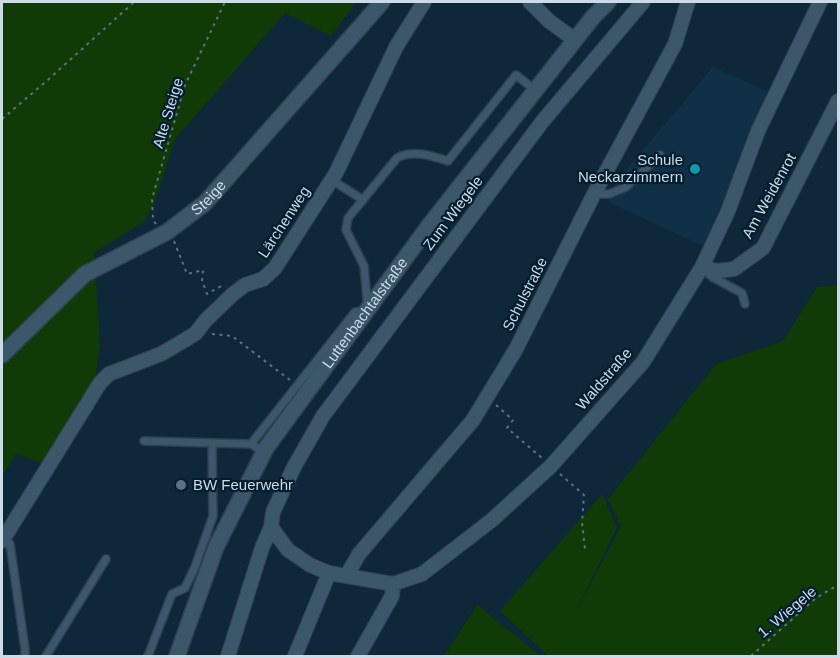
<svg xmlns="http://www.w3.org/2000/svg" width="840" height="658" viewBox="0 0 840 658" font-family="Helvetica,sans-serif">
<style>
.built{fill:#103047}
.green{fill:#103b07}
.lines{fill:none;stroke-linecap:round;stroke-linejoin:round}
.service-casing{stroke:#314050;stroke-width:10}
.minor-casing{stroke:#314050;stroke-width:16}
.tertiary-casing{stroke:#314050;stroke-width:18}
.path{stroke:#5c7181;stroke-width:2;stroke-dasharray:3 4.5;stroke-linecap:butt}
.service{stroke:#3c566a;stroke-width:7}
.minor{stroke:#3c566a;stroke-width:14}
.tertiary{stroke:#3c566a;stroke-width:15}
.culture-dot{fill:#0f9aa8;stroke:#041d2f;stroke-width:2}
.service-dot{fill:#5c6f8a;stroke:#041d2f;stroke-width:2}
.labels{text-anchor:middle;stroke-width:4.5;stroke-linejoin:round;paint-order:stroke}
.street-label{font-size:15px;fill:#ccdbe7;stroke:#041d2f}
.poi-label{font-size:15px;fill:#ccdbe7;stroke:#041d2f;text-anchor:end}
</style>
<rect width="100%" height="100%" fill="#0e2739"/>
<path class="built" d="M 713,67 L 771,93 L 703,246 L 608,202 L 615,183 Z"/>
<path class="green" d="M 2,2 L 356,2 L 331,36 L 285,13 L 175,139 L 155,202 L 145,221 L 94,253 L 100,343 L 95,381 L 41,463 L 16,454 L 2,476 Z
M 838,285 L 838,656 L 548,656 L 500,611 L 602,494 L 617,527 L 574,615 L 621,526 L 608,499 L 716,364 L 783,341 L 817,287 Z
M 477,605 L 541,656 L 444,656 Z"/>
<g class="lines">
<defs>
<path id="service" d="M 332,180 L 363,200
M 594,194 L 609,194 L 626,187 L 660,155
M 706,271 L 712,277 L 742,293 L 745,304
M 144,441 L 251,444
M 264,452 L 251,444 L 355,312 L 368,310 L 364,266 L 346,230 L 348,218 L 397,158 C 412,149 432,156 448,161 L 516,75 L 535,90
M 10,544 L 25,649 L 25,656
M 46,656 L 106,559
M 148,656 L 172,594 L 185,588 L 195,567 L 213,516 L 212,444"/>
<path id="minor" d="M 530,2 L 549,21 L 575,40
M 702,267 L 717,271 L 734,269 L 763,248 L 838,101
M 271,527 L 288,550 L 310,565 L 329,573 L 393,584 L 422,574 L 492,520 L 551,466 L 643,362 L 702,267 L 728,211 L 758,131 L 820,2
M 2,541 L 100,383 L 109,374 L 161,354 L 185,340 L 196,333 L 205,321 L 233,294 L 245,285 L 263,279 L 275,268 L 336,173 L 396,47 L 424,2
M 347,575 L 359,554 L 473,420 L 516,349 L 594,194 L 675,44 L 688,2
M 228,656 L 262,548 L 271,527 L 273,512 L 294,467 L 323,416 L 542,122 L 643,2
M 295,656 L 329,573
M 358,656 L 392,596 L 393,584"/>
<g id="tertiary">
<path id="s1" d="M 2,355 L 85,274 L 167,232 L 205,203 L 382,2"/>
<path id="s2" d="M 177,656 L 216,547 L 266,448 L 431,223 L 593,17 L 608,2"/>
</g>
</defs>
<use href="#service" class="service-casing"/>
<use href="#minor" class="minor-casing"/>
<use href="#tertiary" class="tertiary-casing"/>
<path class="path" d="M 2,119 L 50,78 L 134,2
M 156,224 L 153,220 L 152,199 L 185,85 L 225,2
M 174,241 L 187,274 L 203,270 L 202,281 L 207,294 L 221,286 L 220,289
M 212,334 L 232,336 L 290,380
M 496,405 L 513,420 L 507,428 L 542,458
M 560,474 L 584,495 L 582,523 L 585,549
M 751,656 L 816,598 L 838,585"/>
<use href="#service" class="service"/>
<use href="#minor" class="minor"/>
<use href="#tertiary" class="tertiary"/>
</g>
<circle class="culture-dot" cx="695" cy="169" r="6"/>
<circle class="service-dot" cx="181" cy="485" r="6"/>
<g class="labels">
<g class="street-label">
<text transform="translate(168 113) rotate(-73)" y="5">Alte Steige</text>
<text transform="translate(769 196) rotate(-61)" y="5">Am Weidenrot</text>
<text dy="5" stroke="none"><textPath href="#s1" startOffset="262">Steige</textPath></text>
<text transform="translate(453 213) rotate(-53)" y="5">Zum Wiegele</text>
<text transform="translate(284 222) rotate(-57)" y="5">Lärchenweg</text>
<text transform="translate(525 294) rotate(-63)" y="5">Schulstraße</text>
<text dy="5" stroke="none"><textPath href="#s2" startOffset="394">Luttenbachtalstraße</textPath></text>
<text transform="translate(604 379) rotate(-49)" y="5">Waldstraße</text>
<text transform="translate(787 612) rotate(-40)" y="5">1. Wiegele</text>
</g>
<g class="poi-label">
<text x="683" y="165">Schule<tspan x="683" dy="17">Neckarzimmern</tspan></text>
<text x="193" y="490" text-anchor="start">BW Feuerwehr</text>
</g>
</g>
<rect width="840" height="658" fill="none" stroke="#ccdbe7" stroke-width="6"/>
</svg>
